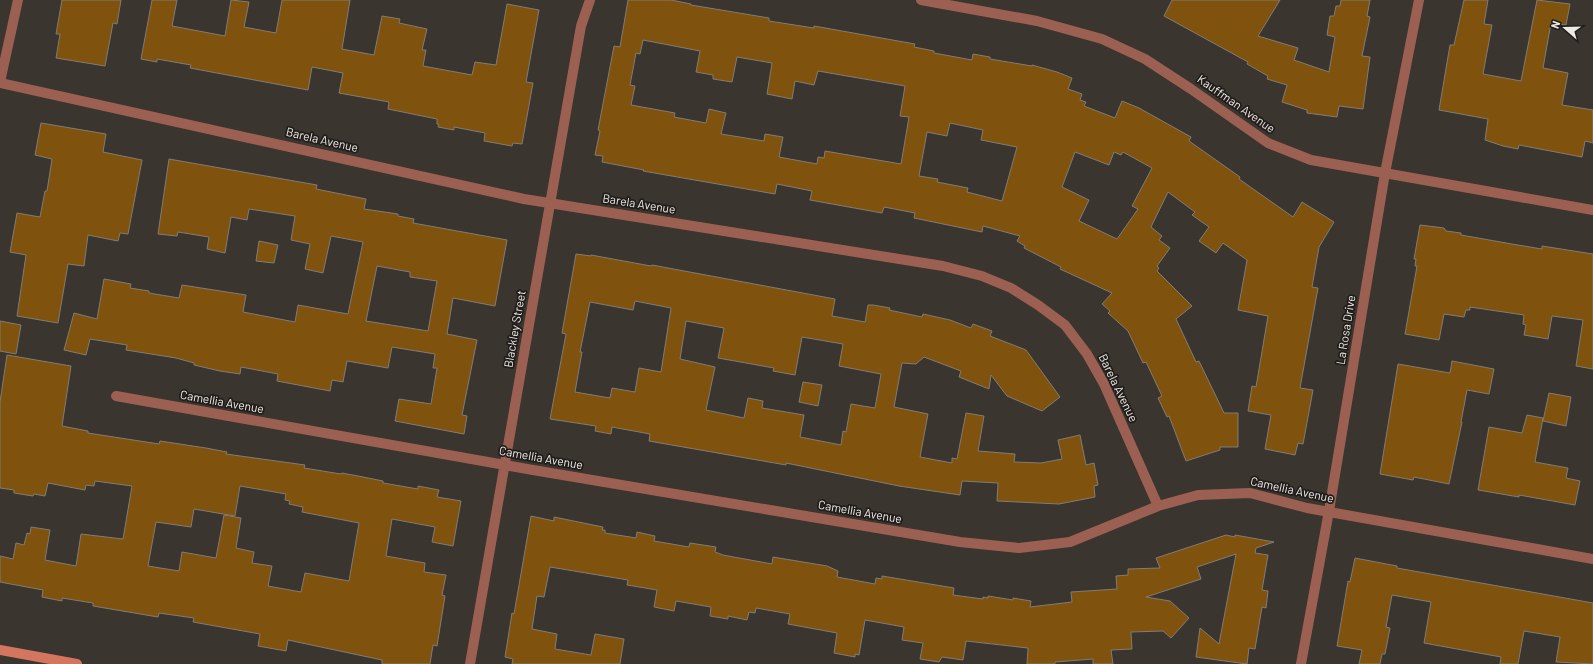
<svg xmlns="http://www.w3.org/2000/svg" width="1593" height="664" viewBox="0 0 1593 664" font-family="Barlow,sans-serif">
<style>
.building{fill:#7f530e;stroke:#827c74;fill-rule:evenodd}
.lines{fill:none;stroke-linecap:round;stroke-linejoin:round}
.minor{stroke:#9c6052;stroke-width:10}
.tertiary{stroke:#9c6052;stroke-width:10}
.secondary{stroke:#d47560;stroke-width:10}
.labels{text-anchor:middle;stroke-width:3.5;stroke-linejoin:round;paint-order:stroke}
.street-label{font-size:12px;fill:#edeae6;stroke:#201d1a}
</style>
<rect width="100%" height="100%" fill="#3b352f"/>
<path class="building" d="M 62,0 L 121,0 L 117,24 L 113,23 L 105,66 L 56,58 L 60,34 L 56,34 Z
M 152,0 L 177,0 L 172,26 L 225,36 L 231,0 L 249,2 L 244,27 L 276,33 L 282,0 L 350,0 L 342,49 L 374,55 L 382,16 L 400,19 L 399,23 L 427,29 L 422,50 L 426,50 L 423,66 L 472,75 L 475,62 L 496,65 L 507,4 L 539,10 L 526,82 L 533,83 L 522,144 L 513,143 L 512,146 L 484,141 L 485,133 L 454,127 L 454,130 L 438,127 L 439,125 L 437,124 L 437,119 L 388,109 L 389,102 L 339,93 L 343,73 L 312,67 L 308,90 L 190,68 L 191,65 L 157,59 L 157,62 L 141,59 Z
M 628,0 L 671,0 L 691,4 L 691,5 L 769,18 L 769,21 L 814,28 L 814,26 L 915,44 L 914,47 L 934,51 L 934,53 L 972,60 L 973,54 L 990,57 L 990,59 L 1032,66 L 1032,65 L 1057,72 L 1072,78 L 1068,89 L 1082,94 L 1080,100 L 1086,102 L 1084,106 L 1115,118 L 1122,101 L 1139,108 L 1191,137 L 1189,141 L 1240,177 L 1239,179 L 1293,217 L 1302,202 L 1334,222 L 1319,247 L 1312,287 L 1318,288 L 1300,388 L 1313,390 L 1303,444 L 1298,443 L 1295,455 L 1265,449 L 1271,415 L 1248,411 L 1252,386 L 1256,387 L 1268,316 L 1238,310 L 1247,260 L 1223,243 L 1216,253 L 1199,241 L 1209,227 L 1192,215 L 1195,212 L 1168,192 L 1151,227 L 1162,236 L 1159,240 L 1170,248 L 1157,266 L 1159,268 L 1157,271 L 1192,306 L 1176,319 L 1196,362 L 1199,361 L 1224,413 L 1238,413 L 1238,447 L 1220,447 L 1220,450 L 1186,461 L 1169,416 L 1167,417 L 1158,398 L 1162,396 L 1146,362 L 1143,363 L 1128,331 L 1108,313 L 1110,311 L 1102,304 L 1112,293 L 1060,269 L 1061,267 L 1024,248 L 1025,246 L 1017,241 L 1020,236 L 983,226 L 982,232 L 914,218 L 915,213 L 884,207 L 882,213 L 810,200 L 812,191 L 777,184 L 775,194 L 643,171 L 644,170 L 602,162 L 603,156 L 595,155 L 600,131 L 598,130 L 614,46 L 620,47 ZM 643,40 L 700,51 L 696,72 L 713,75 L 713,79 L 732,82 L 737,57 L 772,63 L 767,94 L 792,99 L 795,81 L 814,85 L 818,71 L 905,86 L 900,116 L 909,117 L 901,164 L 825,151 L 824,158 L 818,157 L 817,164 L 779,157 L 783,137 L 765,134 L 764,141 L 721,134 L 726,113 L 709,109 L 706,123 L 674,117 L 675,113 L 631,105 L 635,86 L 630,85 L 636,53 L 640,54 ZM 950,123 L 983,130 L 981,140 L 1017,147 L 1002,201 L 967,192 L 968,188 L 937,182 L 938,179 L 919,176 L 927,132 L 947,136 ZM 1075,152 L 1109,165 L 1114,152 L 1121,155 L 1123,152 L 1152,168 L 1132,206 L 1138,209 L 1117,239 L 1079,221 L 1089,200 L 1062,187 Z
M 1172,0 L 1280,0 L 1258,36 L 1298,48 L 1294,60 L 1329,72 L 1335,37 L 1327,35 L 1330,16 L 1334,16 L 1336,6 L 1340,6 L 1341,0 L 1370,0 L 1367,16 L 1370,17 L 1362,56 L 1370,57 L 1363,109 L 1339,106 L 1337,117 L 1307,113 L 1307,110 L 1282,102 L 1287,85 L 1267,79 L 1268,76 L 1247,64 L 1248,62 L 1164,16 Z
M 1464,0 L 1488,0 L 1484,24 L 1492,25 L 1483,74 L 1521,81 L 1537,0 L 1570,4 L 1566,25 L 1551,23 L 1543,68 L 1568,73 L 1562,105 L 1593,110 L 1593,143 L 1585,141 L 1582,157 L 1519,145 L 1518,149 L 1503,146 L 1485,140 L 1488,119 L 1439,110 L 1450,45 L 1454,45 Z
M 41,123 L 106,134 L 103,152 L 142,160 L 128,234 L 120,233 L 118,241 L 88,235 L 84,266 L 68,264 L 58,323 L 17,316 L 26,255 L 10,252 L 17,213 L 40,217 L 45,191 L 47,191 L 52,159 L 35,155 Z
M 169,159 L 317,185 L 316,189 L 366,199 L 364,209 L 398,214 L 398,216 L 414,219 L 413,223 L 507,240 L 495,306 L 453,298 L 447,334 L 477,340 L 462,415 L 467,416 L 464,434 L 395,421 L 399,399 L 431,404 L 437,368 L 433,368 L 435,354 L 392,347 L 388,368 L 347,361 L 343,382 L 332,380 L 330,391 L 277,381 L 278,374 L 241,367 L 240,374 L 220,371 L 194,365 L 194,363 L 176,358 L 126,350 L 127,345 L 90,339 L 86,355 L 64,350 L 74,313 L 97,319 L 104,279 L 131,284 L 130,288 L 149,291 L 149,293 L 179,298 L 182,285 L 246,295 L 243,312 L 295,322 L 298,305 L 348,314 L 363,242 L 331,236 L 323,273 L 305,269 L 310,244 L 291,240 L 295,216 L 249,209 L 247,220 L 231,217 L 225,253 L 207,249 L 209,237 L 178,232 L 177,236 L 158,234 ZM 377,266 L 410,272 L 410,277 L 437,281 L 428,331 L 366,321 Z
M 1420,225 L 1444,228 L 1446,231 L 1461,233 L 1461,235 L 1512,244 L 1542,249 L 1542,246 L 1593,254 L 1593,369 L 1576,366 L 1583,320 L 1552,316 L 1548,339 L 1524,335 L 1526,325 L 1523,324 L 1524,315 L 1470,307 L 1470,310 L 1466,310 L 1464,317 L 1444,314 L 1439,340 L 1405,334 L 1417,266 L 1415,266 L 1416,259 L 1414,259 Z
M 259,241 L 278,245 L 274,263 L 256,261 Z
M 576,254 L 591,256 L 591,255 L 651,266 L 652,265 L 835,299 L 832,316 L 865,322 L 868,305 L 873,305 L 890,308 L 889,310 L 922,317 L 923,314 L 950,320 L 971,328 L 973,324 L 992,331 L 990,336 L 1026,350 L 1060,397 L 1042,411 L 1007,396 L 991,375 L 989,389 L 959,377 L 961,371 L 924,357 L 916,364 L 902,363 L 894,407 L 928,414 L 920,457 L 952,463 L 952,458 L 957,459 L 966,413 L 984,416 L 978,451 L 1015,454 L 1014,462 L 1041,463 L 1062,459 L 1058,440 L 1080,435 L 1086,465 L 1094,463 L 1098,485 L 1094,486 L 1095,497 L 1059,504 L 997,501 L 998,483 L 962,481 L 960,495 L 899,486 L 786,463 L 786,465 L 649,441 L 650,434 L 612,427 L 611,434 L 595,431 L 596,426 L 550,419 L 566,334 L 562,333 ZM 635,301 L 671,308 L 661,372 L 639,368 L 635,392 L 612,388 L 610,398 L 575,392 L 582,352 L 580,352 L 590,302 L 633,310 ZM 686,321 L 724,328 L 718,358 L 774,368 L 773,371 L 795,375 L 802,337 L 843,344 L 839,366 L 881,374 L 875,408 L 851,404 L 846,432 L 843,431 L 841,445 L 800,437 L 804,415 L 762,408 L 763,401 L 748,398 L 744,418 L 706,410 L 715,367 L 680,359 Z
M 0,321 L 21,325 L 16,354 L 0,351 Z
M 7,355 L 71,366 L 62,426 L 88,431 L 88,433 L 159,444 L 160,441 L 206,448 L 227,452 L 226,454 L 305,465 L 304,468 L 341,474 L 342,473 L 358,476 L 383,481 L 383,483 L 418,489 L 418,486 L 439,490 L 437,497 L 461,501 L 453,546 L 432,542 L 435,527 L 392,519 L 386,556 L 425,563 L 424,572 L 446,575 L 442,595 L 445,596 L 437,646 L 433,645 L 430,664 L 382,664 L 382,660 L 288,640 L 286,651 L 258,646 L 260,634 L 193,622 L 194,618 L 159,613 L 158,617 L 93,606 L 93,603 L 62,598 L 62,601 L 42,597 L 43,590 L 0,582 L 0,556 L 13,559 L 16,543 L 24,545 L 27,533 L 30,534 L 31,527 L 50,530 L 45,560 L 76,566 L 81,534 L 123,539 L 132,486 L 95,481 L 94,486 L 86,485 L 85,490 L 48,483 L 45,496 L 34,494 L 33,496 L 14,493 L 14,490 L 0,488 L 0,402 ZM 240,486 L 286,494 L 285,500 L 290,501 L 289,504 L 303,507 L 302,512 L 359,523 L 349,581 L 305,573 L 301,592 L 268,586 L 272,566 L 252,563 L 254,552 L 236,548 L 241,518 L 224,515 L 216,558 L 182,552 L 179,571 L 148,566 L 156,522 L 191,527 L 194,509 L 235,516 Z
M 1452,361 L 1494,369 L 1489,394 L 1467,390 L 1461,422 L 1462,422 L 1449,484 L 1414,477 L 1413,480 L 1380,474 L 1398,364 L 1450,373 Z
M 803,382 L 822,385 L 818,406 L 799,402 Z
M 1549,393 L 1571,397 L 1566,426 L 1543,421 Z
M 1527,415 L 1543,418 L 1535,462 L 1568,468 L 1566,478 L 1580,481 L 1575,505 L 1519,495 L 1519,497 L 1478,490 L 1489,427 L 1522,433 Z
M 531,516 L 554,521 L 554,517 L 603,527 L 602,530 L 605,530 L 605,533 L 636,538 L 637,532 L 655,536 L 654,541 L 689,547 L 690,543 L 716,547 L 715,552 L 723,555 L 772,564 L 773,557 L 827,566 L 838,571 L 837,577 L 875,584 L 876,578 L 882,579 L 882,576 L 954,588 L 953,595 L 983,599 L 983,597 L 988,598 L 988,596 L 1013,600 L 1013,598 L 1031,601 L 1030,607 L 1072,602 L 1071,592 L 1117,589 L 1116,576 L 1128,575 L 1128,569 L 1160,568 L 1156,558 L 1226,535 L 1235,537 L 1235,535 L 1274,542 L 1256,548 L 1255,553 L 1268,555 L 1262,590 L 1268,591 L 1266,608 L 1262,607 L 1255,649 L 1249,648 L 1247,664 L 1196,657 L 1200,628 L 1219,644 L 1236,554 L 1197,567 L 1201,579 L 1146,597 L 1170,601 L 1189,618 L 1171,638 L 1163,631 L 1131,632 L 1132,649 L 1111,650 L 1113,664 L 1093,664 L 1093,659 L 1055,662 L 1055,664 L 1027,664 L 1028,648 L 966,641 L 963,660 L 942,657 L 939,662 L 920,659 L 923,643 L 902,640 L 904,627 L 865,620 L 859,655 L 855,654 L 855,657 L 834,653 L 837,633 L 788,624 L 790,614 L 756,608 L 755,613 L 749,612 L 747,620 L 728,616 L 728,619 L 710,616 L 711,607 L 676,601 L 674,611 L 654,607 L 657,590 L 627,585 L 628,580 L 550,567 L 544,597 L 537,596 L 532,629 L 557,634 L 555,649 L 591,655 L 595,634 L 624,639 L 620,664 L 512,664 L 513,659 L 505,657 L 512,613 L 514,614 Z
M 1355,558 L 1397,566 L 1397,568 L 1593,603 L 1593,664 L 1556,662 L 1560,637 L 1524,631 L 1518,664 L 1500,664 L 1501,657 L 1424,643 L 1431,602 L 1392,595 L 1386,627 L 1390,628 L 1385,654 L 1382,654 L 1380,664 L 1359,664 L 1362,650 L 1337,646 L 1348,581 L 1350,582 Z"/>
<g class="lines">
<path class="minor" d="M 921,0 L 1037,21 L 1102,39 L 1145,59 L 1191,89 L 1268,143 L 1311,160 L 1593,210
M 0,83 L 524,199 L 943,266 L 982,276 L 1011,288 L 1038,305 L 1065,325 L 1087,354 L 1104,384 L 1158,506
M 116,396 L 533,470 L 960,542 L 1019,548 L 1070,542 L 1158,506 L 1198,495 L 1250,493 L 1307,508 L 1593,559
M 470,664 L 581,26 L 590,0"/>
<path class="tertiary" d="M 0,82 L 18,0
M 1301,664 L 1329,511 L 1385,173 L 1419,0"/>
<path class="secondary" d="M 0,650 L 77,664"/>
</g>
<g class="labels">
<g class="street-label">
<text transform="translate(1236 104) rotate(35)" y="4">Kauffman Avenue</text>
<text transform="translate(322 140) rotate(13)" y="4">Barela Avenue</text>
<text transform="translate(639 204) rotate(9)" y="4">Barela Avenue</text>
<text transform="translate(515 329) rotate(-80)" y="4">Blackley Street</text>
<text transform="translate(1346 330) rotate(-81)" y="4">La Rosa Drive</text>
<text transform="translate(1118 388) rotate(64)" y="4">Barela Avenue</text>
<text transform="translate(222 402) rotate(10)" y="4">Camellia Avenue</text>
<text transform="translate(541 458) rotate(10)" y="4">Camellia Avenue</text>
<text transform="translate(1292 490) rotate(12)" y="4">Camellia Avenue</text>
<text transform="translate(860 512) rotate(10)" y="4">Camellia Avenue</text>
</g>
</g>
<g transform="translate(1565 28) rotate(290)" stroke="#201d1a" stroke-width="3" paint-order="stroke">
<path d="M0-3L7 15L0 10L-7 15Z" fill="#edeae6"/>
<text y="-6" font-size="11" font-weight="bold" text-anchor="middle" fill="#edeae6">N</text>
</g>
</svg>
